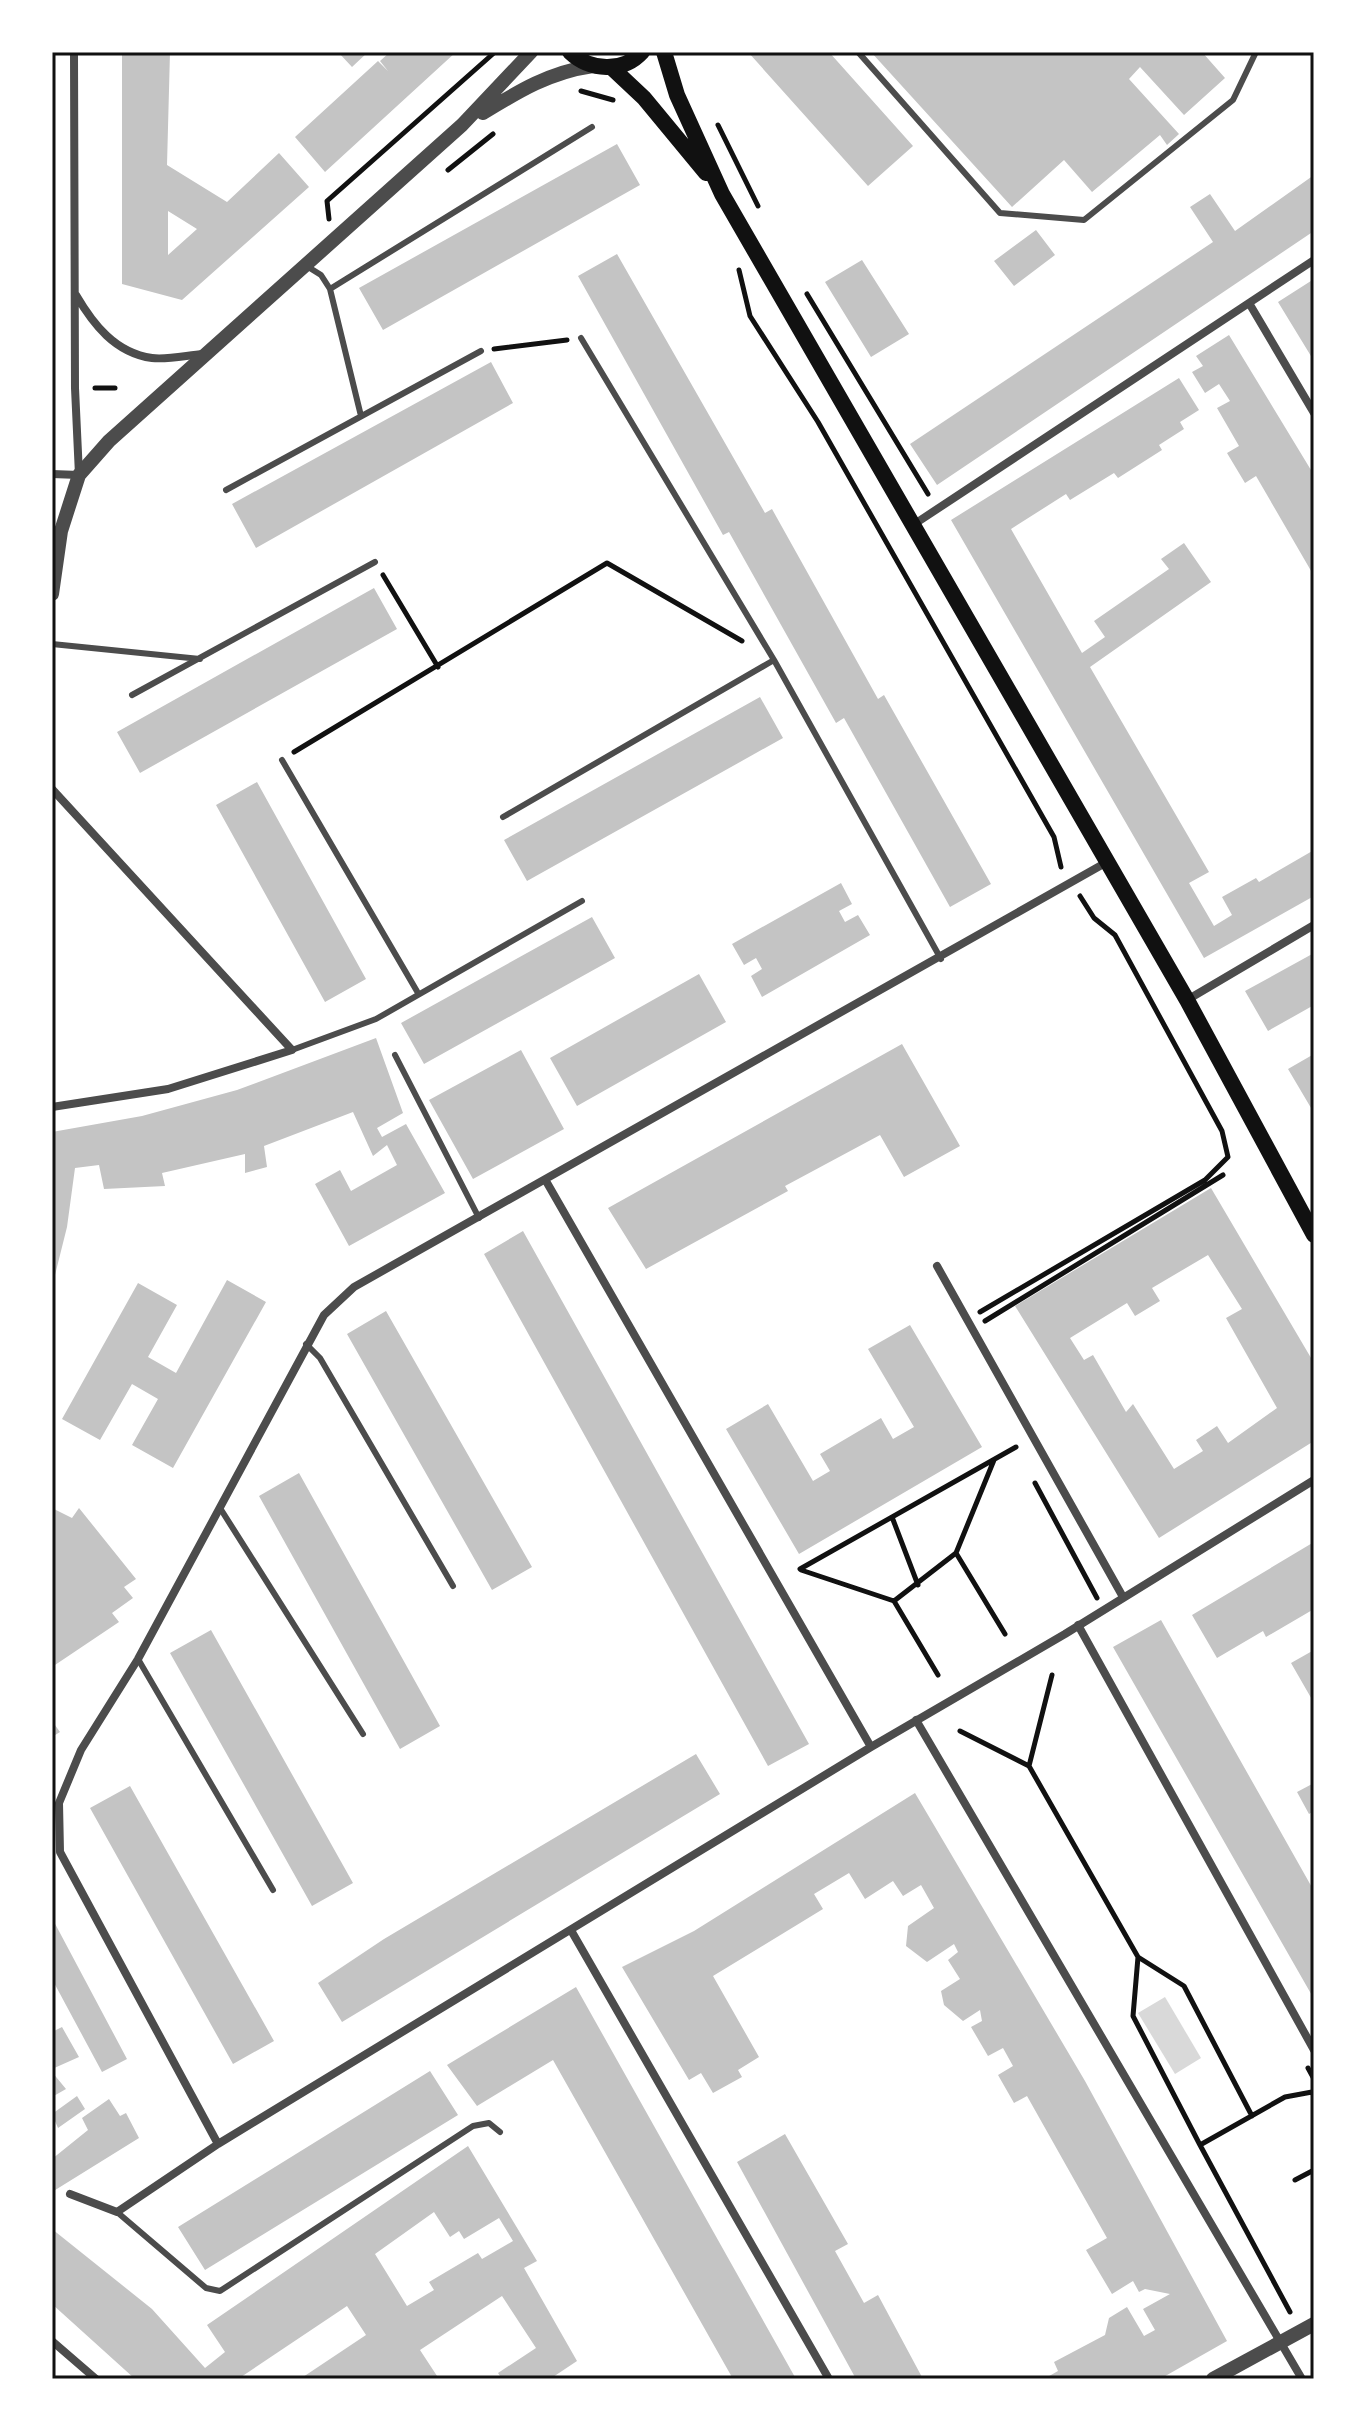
<svg xmlns="http://www.w3.org/2000/svg" width="1366" height="2431" viewBox="0 0 1366 2431" font-family="Helvetica,sans-serif">
<style>
.water{fill:#d9d9d9}
.building{fill:#c4c4c4;fill-rule:evenodd}
.lines{fill:none;stroke-linecap:round;stroke-linejoin:round}
.path{stroke:#111;stroke-width:5}
.service{stroke:#4c4c4c;stroke-width:6}
.minor{stroke:#4c4c4c;stroke-width:8}
.tertiary{stroke:#4c4c4c;stroke-width:14}
.secondary{stroke:#111;stroke-width:16}
.neatline{fill:none;stroke:#111;stroke-width:3}
</style>
<rect width="100%" height="100%" fill="#fff"/>
<path class="water" d="M 1165,1997 L 1201,2058 L 1175,2074 L 1138,2013 Z"/>
<path class="building" d="M 122,52 L 170,52 L 167,165 L 227,202 L 279,153 L 309,187 L 182,300 L 122,284 ZM 168,211 L 197,229 L 168,255 Z
M 338,52 L 368,52 L 352,67 Z
M 390,52 L 456,52 L 325,172 L 295,137 L 378,61 L 388,71 L 380,61 Z
M 748,52 L 829,52 L 913,146 L 868,186 Z
M 871,52 L 1202,52 L 1225,78 L 1184,115 L 1140,67 L 1129,79 L 1179,134 L 1167,145 L 1160,135 L 1092,192 L 1064,160 L 1012,207 Z
M 617,144 L 640,185 L 383,330 L 359,288 Z
M 1314,175 L 1314,231 L 937,485 L 910,444 L 1213,242 L 1190,207 L 1210,194 L 1235,231 Z
M 1036,230 L 1055,255 L 1014,286 L 994,261 Z
M 617,254 L 765,513 L 772,509 L 878,699 L 884,695 L 991,884 L 950,907 L 844,718 L 836,723 L 729,532 L 723,535 L 578,276 Z
M 862,260 L 909,334 L 871,357 L 825,282 Z
M 1314,279 L 1314,361 L 1278,302 Z
M 1229,335 L 1314,475 L 1314,576 L 1256,476 L 1245,483 L 1227,453 L 1239,446 L 1217,408 L 1230,401 L 1219,384 L 1205,393 L 1192,372 L 1203,366 L 1196,356 Z
M 491,362 L 513,403 L 256,548 L 232,504 Z
M 1179,378 L 1199,410 L 1180,422 L 1184,429 L 1159,445 L 1162,450 L 1118,478 L 1114,473 L 1070,500 L 1066,494 L 1011,529 L 1082,653 L 1105,637 L 1094,621 L 1169,569 L 1161,559 L 1184,543 L 1211,582 L 1090,667 L 1209,872 L 1189,883 L 1214,926 L 1232,915 L 1222,897 L 1256,878 L 1259,882 L 1314,850 L 1314,896 L 1204,958 L 951,520 Z
M 374,588 L 397,629 L 140,773 L 117,732 Z
M 760,697 L 783,738 L 527,881 L 504,840 Z
M 257,782 L 366,979 L 325,1002 L 216,805 Z
M 841,883 L 852,904 L 839,911 L 845,922 L 858,915 L 870,935 L 762,997 L 751,976 L 762,969 L 756,958 L 744,965 L 732,944 Z
M 592,917 L 615,958 L 424,1064 L 401,1023 Z
M 1314,953 L 1314,1005 L 1268,1031 L 1245,991 Z
M 699,974 L 726,1022 L 577,1106 L 550,1058 Z
M 376,1038 L 403,1113 L 377,1128 L 382,1137 L 406,1124 L 445,1193 L 349,1246 L 315,1184 L 340,1170 L 351,1191 L 397,1165 L 387,1145 L 373,1156 L 353,1112 L 264,1146 L 267,1167 L 245,1173 L 245,1154 L 162,1173 L 165,1186 L 104,1189 L 99,1165 L 75,1168 L 67,1227 L 52,1287 L 52,1132 L 142,1116 L 237,1090 Z
M 902,1044 L 960,1146 L 904,1177 L 880,1135 L 785,1186 L 788,1191 L 646,1269 L 608,1208 Z
M 521,1050 L 564,1129 L 473,1179 L 429,1100 Z
M 1314,1054 L 1314,1113 L 1288,1069 Z
M 1211,1188 L 1314,1363 L 1314,1441 L 1159,1538 L 1015,1306 ZM 1208,1255 L 1242,1309 L 1226,1318 L 1277,1408 L 1228,1443 L 1217,1426 L 1196,1440 L 1203,1451 L 1174,1469 L 1133,1404 L 1126,1412 L 1093,1355 L 1084,1360 L 1070,1338 L 1127,1303 L 1135,1316 L 1160,1301 L 1152,1288 Z
M 523,1231 L 809,1744 L 768,1766 L 484,1254 Z
M 227,1280 L 266,1302 L 173,1468 L 132,1445 L 158,1399 L 132,1384 L 100,1440 L 62,1419 L 138,1283 L 177,1305 L 148,1357 L 176,1373 Z
M 386,1311 L 532,1567 L 492,1590 L 347,1334 Z
M 910,1325 L 982,1447 L 799,1554 L 726,1429 L 768,1404 L 813,1481 L 830,1471 L 820,1454 L 881,1418 L 893,1439 L 914,1427 L 868,1349 Z
M 299,1473 L 440,1726 L 400,1749 L 259,1496 Z
M 52,1508 L 72,1518 L 79,1508 L 136,1579 L 124,1587 L 133,1598 L 112,1613 L 119,1622 L 52,1667 Z
M 1314,1542 L 1314,1609 L 1266,1637 L 1263,1631 L 1217,1658 L 1192,1615 Z
M 1161,1620 L 1314,1891 L 1314,1999 L 1113,1647 Z
M 211,1630 L 353,1883 L 312,1906 L 170,1653 Z
M 1314,1650 L 1314,1703 L 1291,1663 Z
M 52,1721 L 60,1732 L 52,1737 Z
M 696,1754 L 720,1794 L 342,2022 L 318,1983 L 384,1939 Z
M 1314,1783 L 1314,1811 L 1309,1814 L 1297,1792 Z
M 130,1786 L 274,2041 L 233,2064 L 90,1808 Z
M 915,1793 L 1085,2081 L 1227,2341 L 1160,2379 L 1044,2379 L 1058,2371 L 1054,2362 L 1105,2335 L 1109,2318 L 1127,2307 L 1144,2336 L 1155,2330 L 1143,2309 L 1170,2294 L 1145,2289 L 1139,2292 L 1133,2281 L 1112,2294 L 1086,2250 L 1107,2238 L 1027,2096 L 1014,2103 L 998,2075 L 1013,2066 L 1003,2048 L 988,2056 L 971,2027 L 982,2021 L 980,2010 L 963,2021 L 944,2005 L 941,1991 L 960,1979 L 948,1960 L 958,1952 L 954,1944 L 927,1962 L 906,1946 L 908,1926 L 934,1908 L 921,1885 L 903,1896 L 893,1881 L 865,1899 L 849,1873 L 814,1894 L 823,1909 L 713,1976 L 759,2057 L 738,2070 L 742,2077 L 713,2093 L 701,2073 L 689,2080 L 622,1967 L 694,1931 Z
M 52,1918 L 127,2059 L 102,2072 L 52,1979 Z
M 576,1987 L 640,2101 L 796,2379 L 733,2379 L 553,2060 L 477,2106 L 447,2065 Z
M 62,2027 L 79,2057 L 52,2069 L 52,2032 Z
M 430,2071 L 458,2115 L 205,2270 L 178,2227 Z
M 52,2072 L 66,2089 L 52,2097 Z
M 77,2096 L 85,2109 L 58,2128 L 52,2114 Z
M 109,2099 L 120,2116 L 126,2113 L 139,2138 L 52,2192 L 52,2159 L 88,2130 L 82,2118 Z
M 785,2134 L 848,2244 L 835,2251 L 864,2303 L 878,2295 L 923,2379 L 856,2379 L 737,2162 Z
M 468,2146 L 537,2261 L 524,2268 L 577,2361 L 550,2379 L 495,2379 L 500,2376 L 498,2373 L 536,2348 L 502,2296 L 420,2350 L 439,2379 L 300,2379 L 366,2335 L 347,2306 L 238,2379 L 135,2379 L 52,2304 L 52,2229 L 152,2309 L 205,2368 L 225,2352 L 207,2325 ZM 434,2212 L 450,2237 L 459,2231 L 464,2239 L 499,2218 L 513,2241 L 482,2259 L 478,2253 L 429,2282 L 434,2290 L 407,2306 L 375,2254 Z"/>
<g class="lines">
<path class="path" d="M 581,91 L 613,100
M 718,125 L 758,206
M 448,170 L 493,134
M 329,219 L 327,201 L 495,52
M 739,270 L 750,316 L 818,422 L 1054,837 L 1061,867
M 807,294 L 928,494
M 494,349 L 567,340
M 95,388 L 115,388
M 383,575 L 438,667
M 294,752 L 607,563 L 742,641
M 980,1312 L 1205,1180 L 1228,1157 L 1222,1131 L 1115,935 L 1094,918 L 1080,896
M 985,1321 L 1223,1175
M 994,1460 L 956,1553 L 1005,1634
M 1035,1483 L 1097,1598
M 892,1517 L 918,1585
M 800,1569 L 1016,1447
M 801,1570 L 894,1601 L 938,1675
M 894,1601 L 956,1553
M 1052,1675 L 1029,1766 L 1138,1957 L 1184,1986 L 1252,2116
M 960,1731 L 1029,1766
M 1138,1957 L 1133,2016 L 1200,2145
M 1308,2068 L 1314,2079
M 1295,2180 L 1314,2170
M 1290,2312 L 1200,2145 L 1285,2097 L 1312,2092 L 1314,2096"/>
<path class="service" d="M 858,52 L 1000,213 L 1084,220 L 1233,100 L 1256,52
M 1282,52 L 1292,52
M 305,265 L 321,275 L 330,289 L 361,416
M 330,289 L 592,127
M 581,338 L 774,660 L 941,959
M 226,490 L 481,351
M 52,644 L 200,659
M 132,695 L 375,562
M 282,760 L 418,993
M 503,817 L 774,660
M 292,1050 L 376,1019 L 582,901
M 395,1055 L 479,1218
M 306,1344 L 320,1358 L 453,1586
M 220,1508 L 363,1734
M 138,1659 L 273,1890
M 117,2212 L 206,2288 L 220,2291 L 473,2126 L 489,2123 L 500,2132"/>
<path class="minor" d="M 76,295 C 93,324 115,353 152,358 C 168,360 188,355 203,354
M 1249,303 L 1314,413
M 52,474 L 79,475 L 75,388 L 74,52
M 913,525 L 1314,260
M 52,789 L 292,1050 L 168,1089 L 52,1107
M 1187,1000 L 1314,925
M 546,1181 L 871,1747
M 937,1266 L 1123,1597
M 1078,1625 L 1314,2050
M 916,1720 L 1302,2379
M 572,1932 L 829,2379
M 218,2144 L 60,1852 L 59,1803 L 81,1750 L 138,1659 L 324,1315 L 354,1287 L 1107,862
M 70,2194 L 117,2212 L 218,2144 L 871,1747 L 1065,1634 L 1314,1480
M 52,2341 L 96,2379"/>
<path class="tertiary" d="M 483,113 C 519,91 550,72 593,66
M 52,594 L 61,531 L 79,475 L 109,441 L 462,125 L 531,52
M 1213,2379 L 1314,2324"/>
<path class="secondary" d="M 570,52 C 590,71 623,73 642,52
M 664,52 L 677,95 L 722,194 L 1187,1000 L 1314,1235
M 611,67 L 644,98 L 706,173"/>
</g>
<rect width="1366" height="2431" fill="none" stroke="#ffffff" stroke-width="108"/>
<rect x="54" y="54" width="1258" height="2323" class="neatline"/>
</svg>
